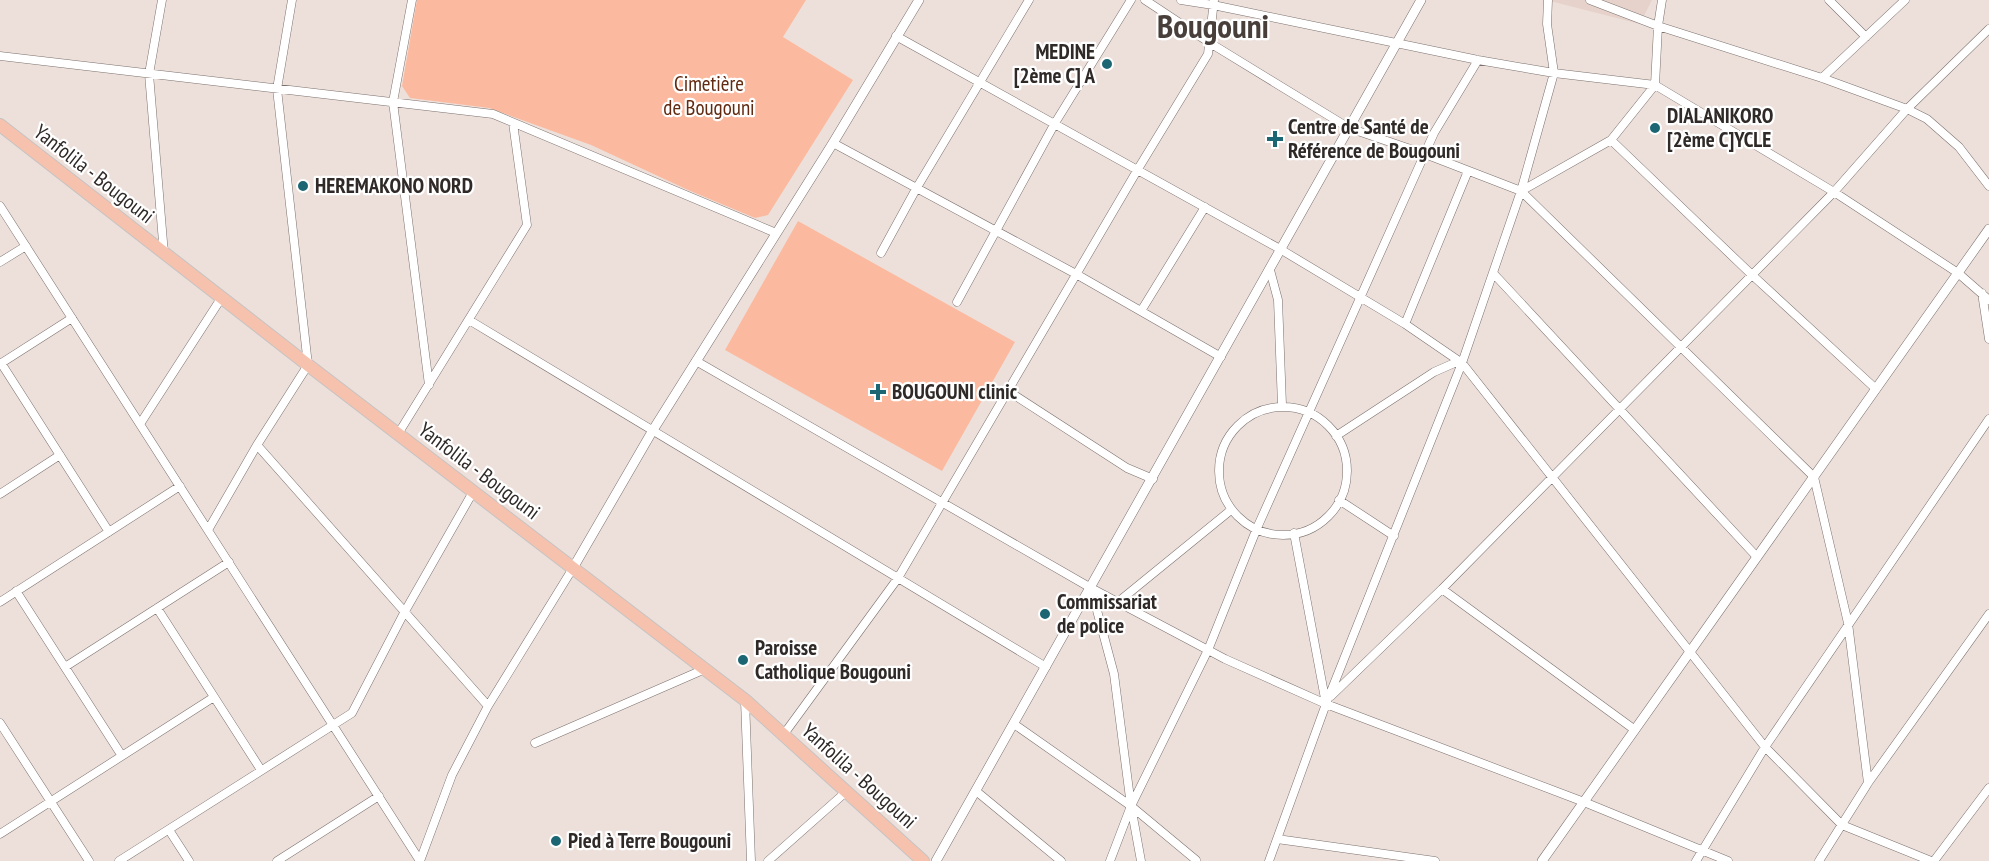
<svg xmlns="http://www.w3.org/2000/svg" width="1989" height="861" viewBox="0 0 1989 861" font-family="'PT Sans Narrow',sans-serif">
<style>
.built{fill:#e6d2ca}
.green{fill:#fbba9f}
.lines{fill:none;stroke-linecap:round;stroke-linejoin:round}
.minor-casing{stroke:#7c716d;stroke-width:9}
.tertiary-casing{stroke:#7c716d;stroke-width:10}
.primary-casing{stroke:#c5c3c3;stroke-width:14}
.minor{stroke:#fff;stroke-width:8}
.tertiary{stroke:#fff;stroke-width:9}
.primary{stroke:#f7c2ad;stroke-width:12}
.poi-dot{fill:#1c6573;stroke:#fff;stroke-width:2}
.labels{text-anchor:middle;stroke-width:4.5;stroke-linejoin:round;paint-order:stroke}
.poi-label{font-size:21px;font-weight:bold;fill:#2f2a28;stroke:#fff;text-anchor:start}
.park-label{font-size:21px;fill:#622a10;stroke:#fff}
.street-label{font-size:21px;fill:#2f2a28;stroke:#fff}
.town-label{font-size:33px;font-weight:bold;fill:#483e3a;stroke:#fff}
</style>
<rect width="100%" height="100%" fill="#ede0db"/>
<path class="built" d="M 1546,0 L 1652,0 L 1640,24 Z"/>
<path class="green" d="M 417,0 L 806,0 L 783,37 L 853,80 L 768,215 L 755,218 L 688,190 L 591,145 L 489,108 L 410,98 L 402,86 Z
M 798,221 L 1015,342 L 942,471 L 725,350 Z"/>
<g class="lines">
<defs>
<path id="minor" d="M 162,0 L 149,74 L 164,254
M 412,0 L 393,102 L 429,385
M 1145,0 L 1210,43 L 1349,128 L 1425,154 L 1521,191 L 1814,477 L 1848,623 L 1868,783
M 1181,0 L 1213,5 L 1478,60 L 1554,73 L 1655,85 L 1834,192 L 1958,273 L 1989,300
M 1590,0 L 1658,26 L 1822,78 L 1907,109 L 1927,119 L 1959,147 L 1989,186
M 1829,0 L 1866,37
M 896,36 L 1280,249 L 1405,324 L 1462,363 L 1765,747 L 1842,825 L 1931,861
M 0,56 L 493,114 L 776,233
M 1822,78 L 1905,0
M 1611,140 L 1751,274 L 1876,389
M 833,143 L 1076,274 L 1221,357
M 1521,191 L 1611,140 L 1655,85 L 1658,26 L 1662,0
M 0,206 L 420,861
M 881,253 L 916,189 L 1029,0
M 0,262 L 26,246
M 1270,270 L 1278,300 L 1282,405
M 1493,273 L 1757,557
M 1982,293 L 1989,339
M 957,302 L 1055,123 L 1131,0
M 1141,311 L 1205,207
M 469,320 L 1046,667
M 1405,324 L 1468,171
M 696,361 L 1091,588 L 1225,659 L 1326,704 L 1584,802 L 1728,861
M 1,363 L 109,532
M 0,364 L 72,318
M 1008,391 L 1127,468 L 1153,479
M1219 471a64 64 0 1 1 128 0a64 64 0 1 1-128 0Z
M 140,424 L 222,297
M 398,434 L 527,225 L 513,123
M 1336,436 L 1434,372 L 1459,361
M 257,445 L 488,706
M 0,494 L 60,455
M 1339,500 L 1394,536
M 208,530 L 257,445 L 308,365 L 277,89 L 292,0
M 1294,533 L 1326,704
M 1091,588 L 1114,674 L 1131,806 L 1141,861
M 1442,589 L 1635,730
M 16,591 L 122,756
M 0,602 L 180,486
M 1118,602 L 1231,510
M 157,608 L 261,770
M 65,667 L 229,562
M 1331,696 L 1442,589 L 1834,192 L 1907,109 L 1989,29
M 745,700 L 751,861
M 0,723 L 89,861
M 1014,724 L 1131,806 L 1196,860
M 784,734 L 898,578 L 1138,169 L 1208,54 L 1214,0
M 535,743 L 705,669
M 976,791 L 1061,861
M 169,830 L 189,861
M 0,834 L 214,697
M 1277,839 L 1435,861
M 119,861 L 352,713 L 404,613 L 473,492
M 277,861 L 379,796
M 420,861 L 452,775 L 488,706 L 573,568
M 768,861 L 847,791
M 1110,861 L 1131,806 L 1208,650 L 1257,528 L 1434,133 L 1478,60
M 1269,861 L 1326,704 L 1462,363 L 1521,191 L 1554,73 L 1547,24 L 1548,0
M 1696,861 L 1765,747 L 1989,419
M 1819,861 L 1868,783 L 1989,614
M 1934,861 L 1989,788"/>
<path id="tertiary" d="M 573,568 L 653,430 L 833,143 L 919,0
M 936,861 L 1421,0
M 1542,861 L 1989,229"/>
<path id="primary" d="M 0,125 L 308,365 L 745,700 L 923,861"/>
</defs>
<use href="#minor" class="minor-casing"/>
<use href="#tertiary" class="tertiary-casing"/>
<use href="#primary" class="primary-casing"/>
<use href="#minor" class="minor"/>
<use href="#tertiary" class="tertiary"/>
<use href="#primary" class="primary"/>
</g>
<g class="poi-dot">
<circle cx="1107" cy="64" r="6"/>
<circle cx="1655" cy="128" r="6"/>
<path d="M1272 130h6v6h6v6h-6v6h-6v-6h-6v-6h6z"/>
<circle cx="303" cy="186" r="6"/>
<path d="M875 383h6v6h6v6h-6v6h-6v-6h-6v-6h6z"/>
<circle cx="1045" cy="614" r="6"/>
<circle cx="743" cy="660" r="6"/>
<circle cx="556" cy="841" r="6"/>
</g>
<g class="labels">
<g class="poi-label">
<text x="1095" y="59" text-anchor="end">MEDINE<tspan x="1095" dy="24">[2ème C] A</tspan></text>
<text x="1667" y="123">DIALANIKORO<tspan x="1667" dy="24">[2ème C]YCLE</tspan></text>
<text x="1288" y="134">Centre de Santé de<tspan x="1288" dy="24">Référence de Bougouni</tspan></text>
<text x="315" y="193">HEREMAKONO NORD</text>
<text x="892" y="399">BOUGOUNI clinic</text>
<text x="1057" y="609">Commissariat<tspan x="1057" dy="24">de police</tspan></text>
<text x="755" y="655">Paroisse<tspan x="755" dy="24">Catholique Bougouni</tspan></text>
<text x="568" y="848">Pied à Terre Bougouni</text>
</g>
<g class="park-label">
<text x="709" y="91">Cimetière<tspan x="709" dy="24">de Bougouni</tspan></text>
</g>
<g class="street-label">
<text transform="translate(94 174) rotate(38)" y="7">Yanfolila - Bougouni</text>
<text transform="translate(479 471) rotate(37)" y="7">Yanfolila - Bougouni</text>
<text transform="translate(859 776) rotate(42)" y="7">Yanfolila - Bougouni</text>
</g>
<g class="town-label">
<text x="1213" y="38">Bougouni</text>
</g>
</g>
</svg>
